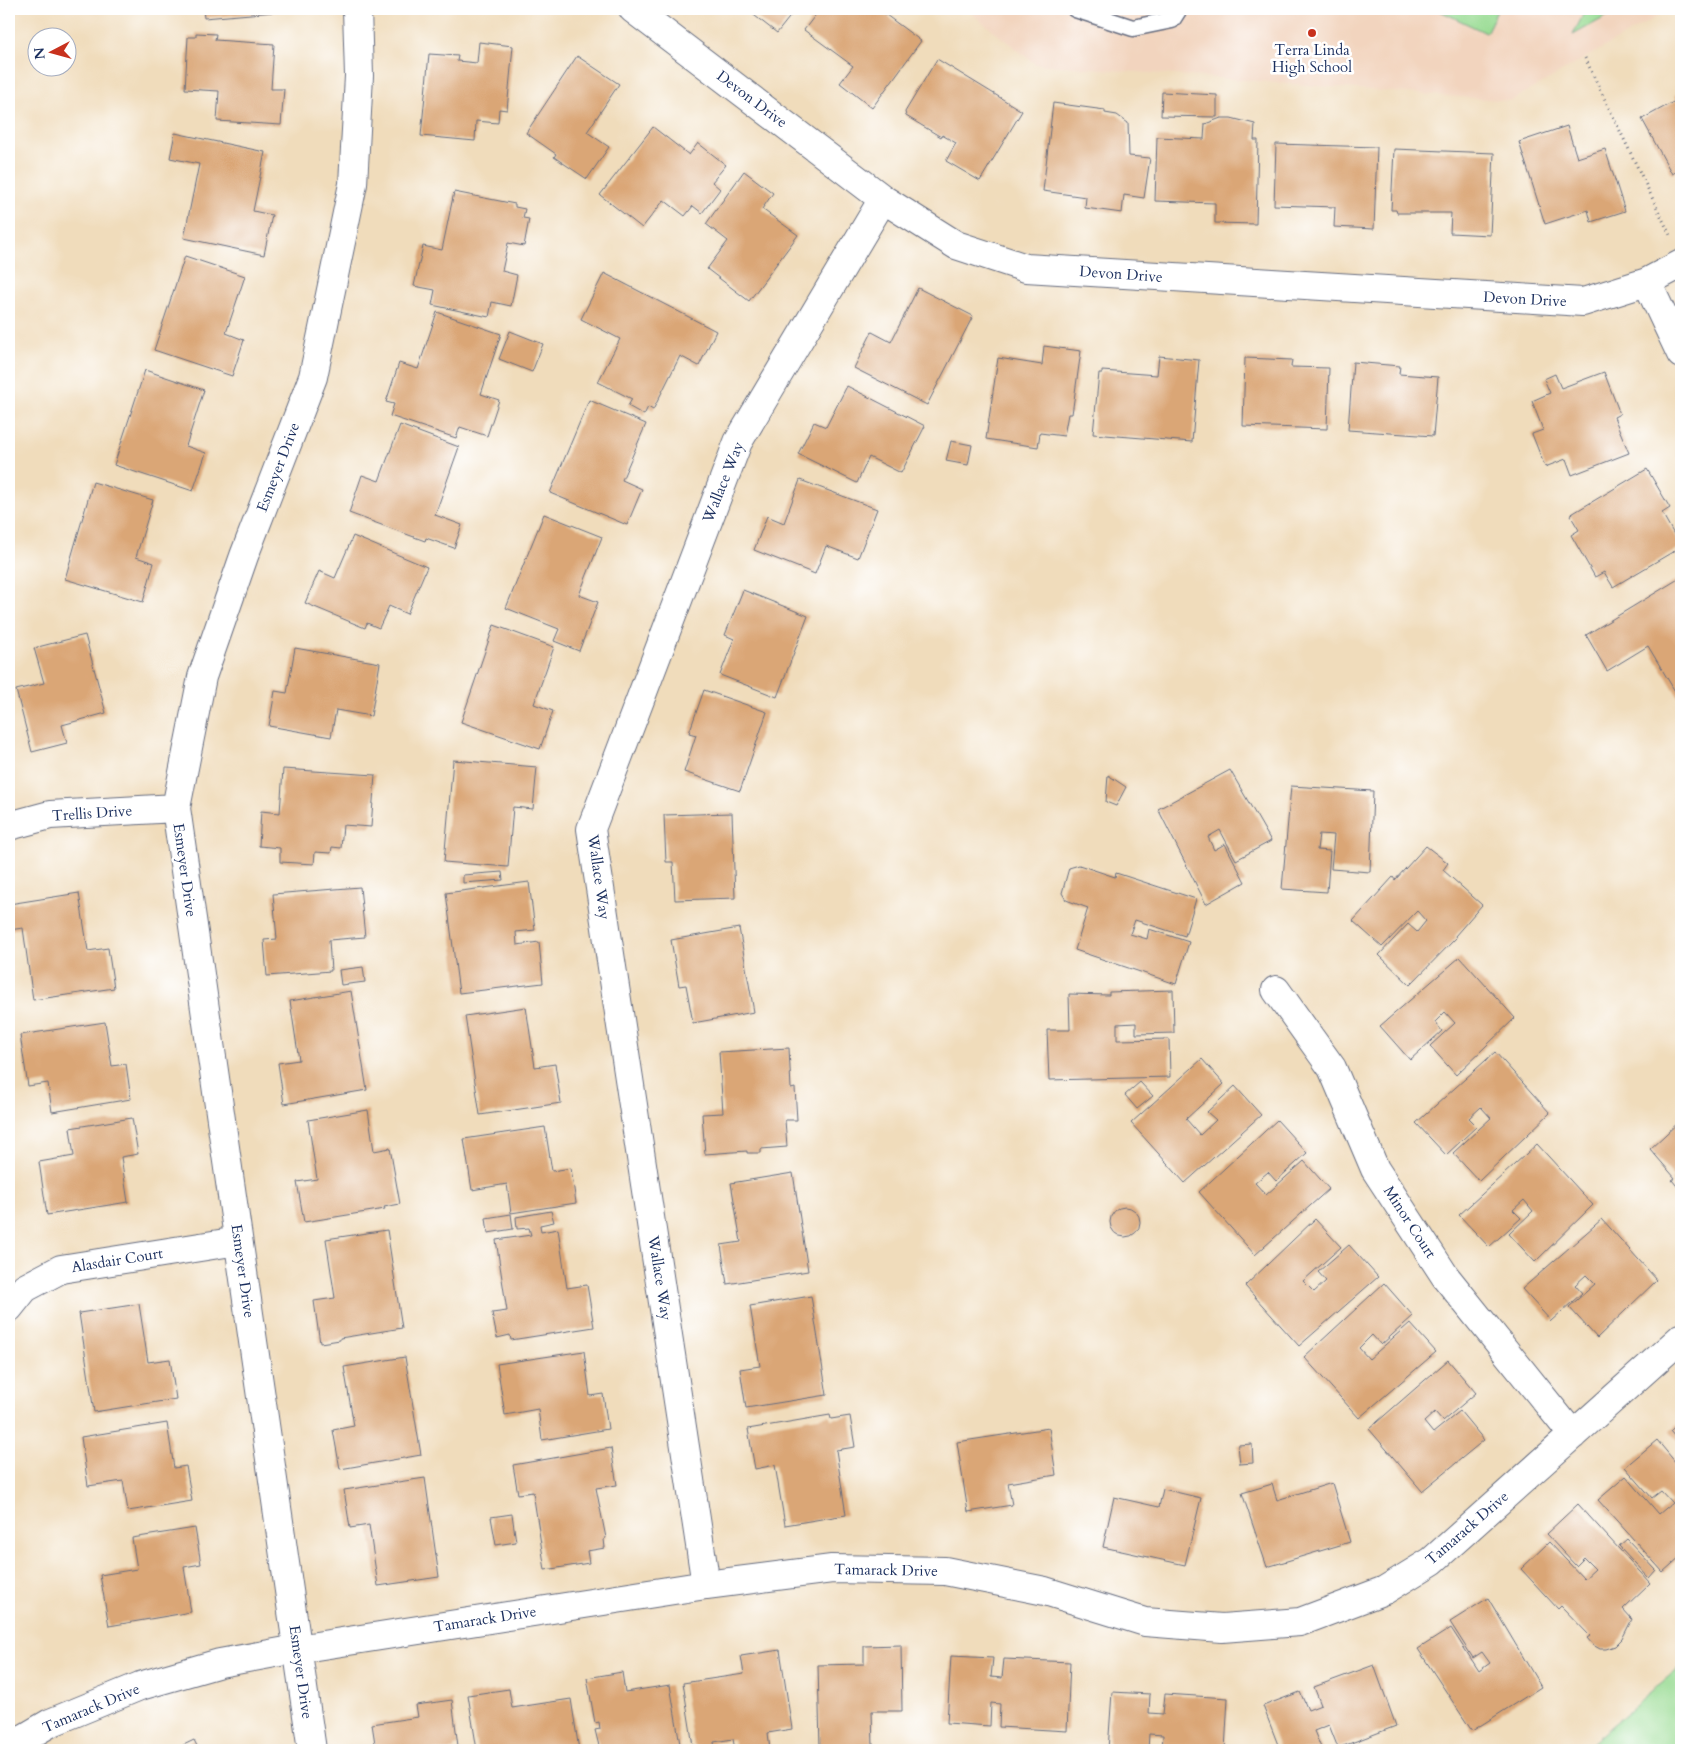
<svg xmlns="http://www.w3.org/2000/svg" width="1690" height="1759" viewBox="0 0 1690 1759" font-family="Cardo,serif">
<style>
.built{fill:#f2d4be}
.green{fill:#99db93;stroke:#5a8578}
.building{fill:#daa676}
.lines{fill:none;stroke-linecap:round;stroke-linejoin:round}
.service-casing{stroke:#666c7f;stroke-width:19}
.minor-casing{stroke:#666c7f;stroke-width:30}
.path{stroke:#666c7f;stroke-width:3;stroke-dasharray:1 4;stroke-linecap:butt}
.service{stroke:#fff;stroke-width:16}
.minor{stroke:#fff;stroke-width:28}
.poi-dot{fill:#c8321e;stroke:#fff;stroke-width:2}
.labels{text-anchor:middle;stroke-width:5;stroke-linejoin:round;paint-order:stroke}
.poi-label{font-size:15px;fill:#1b2f5e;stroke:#fff}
.street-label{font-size:15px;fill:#1b2f5e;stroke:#fff}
</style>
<rect width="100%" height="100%" fill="#fff"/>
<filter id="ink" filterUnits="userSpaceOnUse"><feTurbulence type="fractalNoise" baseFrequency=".02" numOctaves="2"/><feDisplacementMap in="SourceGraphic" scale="10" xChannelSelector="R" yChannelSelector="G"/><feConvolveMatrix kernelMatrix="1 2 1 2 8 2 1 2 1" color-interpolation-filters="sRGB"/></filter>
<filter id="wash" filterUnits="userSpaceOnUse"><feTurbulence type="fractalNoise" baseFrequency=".0096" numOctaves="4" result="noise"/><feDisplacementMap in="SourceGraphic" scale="20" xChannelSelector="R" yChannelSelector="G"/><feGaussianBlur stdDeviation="1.12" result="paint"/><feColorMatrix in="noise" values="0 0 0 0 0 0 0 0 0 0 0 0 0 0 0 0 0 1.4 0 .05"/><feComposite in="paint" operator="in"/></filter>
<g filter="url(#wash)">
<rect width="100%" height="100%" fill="#f0dcbb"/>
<path class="built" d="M 966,9 L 1670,9 L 1511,101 L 1035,64 Z"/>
<path class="green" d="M 1436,9 L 1498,9 L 1486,33 Z
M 1586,9 L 1620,9 L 1573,35 Z
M 1681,1667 L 1681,1750 L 1583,1750 Z"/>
<g id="blocks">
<path class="building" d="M 203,9 L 286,9 L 286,11 L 204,18 Z
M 746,9 L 796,9 L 777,33 Z
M 820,9 L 878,9 L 921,41 L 872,108 L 840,83 L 853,66 L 804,30 Z
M 196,33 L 216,34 L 215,40 L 274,44 L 271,89 L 284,89 L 281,125 L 217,121 L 219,91 L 185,89 L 188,37 L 196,37 Z
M 479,42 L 513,46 L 507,110 L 499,109 L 498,123 L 476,121 L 475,141 L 421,136 L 429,54 L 458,56 L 457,61 L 477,63 Z
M 577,56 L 619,84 L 587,132 L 609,147 L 587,179 L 554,157 L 556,154 L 526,133 Z
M 937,59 L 1022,111 L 980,181 L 946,161 L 956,143 L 942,135 L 941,137 L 906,116 L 905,112 Z
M 1681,91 L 1681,169 L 1672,174 L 1642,119 L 1677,100 L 1675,95 Z
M 1162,92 L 1217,95 L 1217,117 L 1161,116 Z
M 1053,103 L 1105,110 L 1105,113 L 1117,115 L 1128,123 L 1129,156 L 1150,158 L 1144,198 L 1124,195 L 1122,213 L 1085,208 L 1086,197 L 1043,191 Z
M 1221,118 L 1231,118 L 1255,124 L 1254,140 L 1258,140 L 1256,224 L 1215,223 L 1215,203 L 1155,201 L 1157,137 L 1204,139 L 1205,124 Z
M 1567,126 L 1577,158 L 1605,149 L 1625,211 L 1591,222 L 1588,210 L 1545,224 L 1519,142 Z
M 653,127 L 689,155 L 698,143 L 726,165 L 712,182 L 720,189 L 702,213 L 693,206 L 685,216 L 664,200 L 642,228 L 600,195 Z
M 175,133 L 265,152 L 253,211 L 272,215 L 264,255 L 184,238 L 199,164 L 170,158 Z
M 1276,144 L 1377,147 L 1374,229 L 1334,227 L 1335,207 L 1274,205 Z
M 1394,149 L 1494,153 L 1490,235 L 1450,233 L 1451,213 L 1397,213 L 1396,210 L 1391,210 Z
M 744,171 L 773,193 L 762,209 L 798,235 L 749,301 L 707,269 L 728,241 L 706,224 Z
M 454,192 L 515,204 L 515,207 L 525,209 L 523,218 L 529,219 L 524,246 L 508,243 L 502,271 L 517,275 L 511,306 L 492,302 L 489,317 L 432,305 L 435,290 L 414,286 L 423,246 L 442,250 Z
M 185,256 L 245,276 L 226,333 L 244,340 L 232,376 L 154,350 Z
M 604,273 L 716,331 L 699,366 L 680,356 L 653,410 L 648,407 L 644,415 L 628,406 L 632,399 L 598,382 L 620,339 L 581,319 Z
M 918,288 L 973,316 L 927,405 L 854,368 L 872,332 L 891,342 Z
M 437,312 L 501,334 L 481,394 L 499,400 L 487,436 L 460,427 L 456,438 L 390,416 L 394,404 L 386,402 L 399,363 L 418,369 Z
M 510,331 L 543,344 L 532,372 L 499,359 Z
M 1044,346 L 1081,351 L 1072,414 L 1068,414 L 1064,436 L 1040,433 L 1038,447 L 986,439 L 998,358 L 1042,365 Z
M 1159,356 L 1199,360 L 1192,442 L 1093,434 L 1099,373 L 1102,373 L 1102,371 L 1157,375 Z
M 1245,358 L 1292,360 L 1291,367 L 1329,368 L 1327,429 L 1243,426 Z
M 1353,362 L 1400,366 L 1399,374 L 1438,377 L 1433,436 L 1348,430 Z
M 145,370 L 204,390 L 186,446 L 206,453 L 193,491 L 114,465 Z
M 1604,372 L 1620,414 L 1614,417 L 1629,453 L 1572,475 L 1566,459 L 1545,467 L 1532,434 L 1543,430 L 1532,401 L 1550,393 L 1544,379 L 1555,374 L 1561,388 Z
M 847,386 L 925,426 L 901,473 L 869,457 L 857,483 L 798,454 L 814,422 L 826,427 Z
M 589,400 L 646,424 L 622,480 L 642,489 L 627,525 L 550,493 Z
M 400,425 L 459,447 L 435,515 L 462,525 L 454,548 L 426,538 L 425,541 L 349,513 L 362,475 L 379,481 Z
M 951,441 L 972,445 L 968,465 L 946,461 Z
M 1647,469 L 1670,508 L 1662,513 L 1681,547 L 1613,587 L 1604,572 L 1595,577 L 1571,535 L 1579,530 L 1570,515 Z
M 800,480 L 877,509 L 858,558 L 826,546 L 815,574 L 754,550 L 767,516 L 784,523 Z
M 93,482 L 153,500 L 136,557 L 154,563 L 143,602 L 65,579 Z
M 544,514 L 602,537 L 579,595 L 598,602 L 579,651 L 554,641 L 559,629 L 506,608 Z
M 353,536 L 427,567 L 407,614 L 389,606 L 379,628 L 367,623 L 365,628 L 305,603 L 319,571 L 335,578 Z
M 1680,578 L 1681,696 L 1679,698 L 1648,646 L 1607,671 L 1586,635 Z
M 743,590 L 808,616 L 777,697 L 720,675 L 734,639 L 725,635 Z
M 494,625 L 554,647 L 534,704 L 553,711 L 540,749 L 461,722 Z
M 85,635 L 106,713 L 62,725 L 67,743 L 32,752 L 16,690 L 44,683 L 34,648 Z
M 295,648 L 380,663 L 371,716 L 336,710 L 331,737 L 269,726 L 275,691 L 287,693 Z
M 704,690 L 767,712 L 740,791 L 684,772 L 696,735 L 689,733 Z
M 453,760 L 537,767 L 533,809 L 513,807 L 508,867 L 444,862 Z
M 283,769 L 375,775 L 371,827 L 343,825 L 341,848 L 332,847 L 331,853 L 315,852 L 314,864 L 280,862 L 280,848 L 259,846 L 261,811 L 280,813 Z
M 1230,770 L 1271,841 L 1236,860 L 1220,830 L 1208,837 L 1214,850 L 1225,844 L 1245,882 L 1206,904 L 1158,809 Z
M 1108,775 L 1126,787 L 1116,806 L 1106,802 Z
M 1291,786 L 1373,791 L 1370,872 L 1331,869 L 1334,835 L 1319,834 L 1317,850 L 1330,851 L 1327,892 L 1282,889 Z
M 732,813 L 735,898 L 675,900 L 673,862 L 666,862 L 664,815 Z
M 1426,846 L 1448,863 L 1443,870 L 1482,905 L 1455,936 L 1456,938 L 1410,985 L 1379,955 L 1408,924 L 1417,932 L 1426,921 L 1417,911 L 1382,947 L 1353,921 L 1393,877 L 1395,880 Z
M 1079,865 L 1115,877 L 1116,873 L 1196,899 L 1185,936 L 1135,920 L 1130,934 L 1147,939 L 1149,929 L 1189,942 L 1176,984 L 1075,950 L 1088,908 L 1066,900 L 1062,893 L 1069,868 Z
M 502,872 L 503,880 L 463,883 L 463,875 Z
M 529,882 L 535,930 L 516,932 L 517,945 L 539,942 L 543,983 L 459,993 L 446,893 Z
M 360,887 L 365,937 L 329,940 L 331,971 L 267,976 L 264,940 L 277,939 L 273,894 Z
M 79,893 L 88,951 L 108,948 L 114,988 L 33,1000 L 23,928 L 9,930 L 9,904 Z
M 739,928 L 754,1012 L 693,1023 L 686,985 L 679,986 L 671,940 Z
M 1460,957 L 1515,1018 L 1456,1075 L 1430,1046 L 1455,1023 L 1445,1012 L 1435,1022 L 1442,1031 L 1410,1060 L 1380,1026 Z
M 363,967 L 365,982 L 341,985 L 339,970 Z
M 1173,990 L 1174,1033 L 1136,1034 L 1136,1023 L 1117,1024 L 1117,1040 L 1169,1039 L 1170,1077 L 1049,1080 L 1047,1030 L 1070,1030 L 1069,994 L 1109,995 L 1109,992 Z
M 351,991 L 367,1090 L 284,1104 L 278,1063 L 299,1060 L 290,1001 Z
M 526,1007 L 535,1067 L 555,1064 L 561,1103 L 480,1115 L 465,1016 Z
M 105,1022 L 112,1066 L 126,1064 L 131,1099 L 52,1112 L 48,1083 L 28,1086 L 20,1035 Z
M 789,1048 L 791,1089 L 795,1088 L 797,1120 L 785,1120 L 787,1147 L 761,1149 L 761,1153 L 747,1153 L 747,1151 L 705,1154 L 702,1114 L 723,1113 L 719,1052 Z
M 1495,1052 L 1550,1113 L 1479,1181 L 1453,1153 L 1491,1118 L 1481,1107 L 1469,1118 L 1477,1126 L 1446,1155 L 1416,1123 Z
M 1202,1059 L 1224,1084 L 1186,1119 L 1200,1135 L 1216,1120 L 1207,1112 L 1235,1086 L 1261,1115 L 1185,1183 L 1131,1123 Z
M 1140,1082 L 1153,1096 L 1137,1109 L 1125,1095 Z
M 368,1110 L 374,1151 L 390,1148 L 400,1204 L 384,1207 L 385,1209 L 304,1222 L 297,1182 L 317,1179 L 308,1120 Z
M 132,1118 L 138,1154 L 121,1157 L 128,1202 L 47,1215 L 39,1162 L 74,1156 L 70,1128 Z
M 1277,1120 L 1307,1153 L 1276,1181 L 1268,1172 L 1255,1183 L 1266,1195 L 1304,1161 L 1329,1189 L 1255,1255 L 1199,1192 Z
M 1681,1120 L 1681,1191 L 1672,1180 L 1675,1178 L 1650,1149 Z
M 545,1127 L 552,1171 L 571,1168 L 576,1203 L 511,1213 L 507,1184 L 472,1190 L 464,1139 Z
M 1537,1144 L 1593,1205 L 1535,1262 L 1509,1234 L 1533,1211 L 1524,1200 L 1513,1210 L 1521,1218 L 1489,1247 L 1459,1215 Z
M 793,1173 L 808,1271 L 727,1284 L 721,1245 L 741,1242 L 731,1183 Z
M1110 1222a15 15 0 1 1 30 0a15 15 0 1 1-30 0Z
M 551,1211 L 554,1222 L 540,1225 L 541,1232 L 558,1229 L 567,1288 L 587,1285 L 594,1327 L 511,1340 L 510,1335 L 497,1338 L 492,1313 L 507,1311 L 496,1240 L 531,1235 L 529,1228 L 517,1229 L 516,1217 Z
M 511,1214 L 513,1229 L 488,1233 L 486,1218 Z
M 1315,1219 L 1341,1247 L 1303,1281 L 1314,1292 L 1326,1281 L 1318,1272 L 1349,1245 L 1378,1277 L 1299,1346 L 1245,1286 Z
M 1602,1219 L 1657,1280 L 1597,1338 L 1569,1307 L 1595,1284 L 1586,1275 L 1575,1285 L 1582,1293 L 1551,1321 L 1522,1289 Z
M 387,1230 L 402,1328 L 340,1338 L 340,1340 L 320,1343 L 314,1301 L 335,1298 L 326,1239 Z
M 1384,1283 L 1413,1316 L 1381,1345 L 1372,1335 L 1359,1348 L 1369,1359 L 1410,1323 L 1436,1352 L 1359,1418 L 1304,1357 Z
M 811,1296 L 827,1395 L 746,1408 L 740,1369 L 760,1366 L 750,1306 Z
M 139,1304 L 148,1362 L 170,1359 L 176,1399 L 94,1412 L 79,1313 Z
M 584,1351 L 590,1396 L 603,1394 L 608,1429 L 542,1440 L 538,1409 L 505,1415 L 497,1364 Z
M 405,1357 L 421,1455 L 340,1469 L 333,1430 L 354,1426 L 344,1367 Z
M 1448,1360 L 1476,1393 L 1443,1421 L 1435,1412 L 1424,1422 L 1433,1433 L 1460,1411 L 1484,1440 L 1422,1491 L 1369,1429 Z
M 830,1415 L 831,1419 L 850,1416 L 855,1447 L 836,1450 L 846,1515 L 785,1525 L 775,1465 L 755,1469 L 748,1429 Z
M 1681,1421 L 1681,1444 L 1670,1431 Z
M 167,1423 L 174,1468 L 186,1466 L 192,1501 L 128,1511 L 123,1481 L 88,1486 L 81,1437 Z
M 1049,1428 L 1056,1475 L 1008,1483 L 1012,1505 L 968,1512 L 957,1442 Z
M 1657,1440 L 1681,1469 L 1681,1556 L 1663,1572 L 1598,1500 L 1626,1476 L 1659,1514 L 1672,1503 L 1661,1491 L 1652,1498 L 1625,1467 Z
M 1252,1444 L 1253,1463 L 1240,1464 L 1238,1445 Z
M 611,1448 L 617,1485 L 596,1488 L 606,1538 L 604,1539 L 605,1548 L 587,1551 L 589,1563 L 545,1570 L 533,1492 L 518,1494 L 513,1465 Z
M 425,1478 L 439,1577 L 378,1586 L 369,1525 L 350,1528 L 344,1490 Z
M 1332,1483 L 1350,1542 L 1267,1567 L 1242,1493 L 1272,1484 L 1277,1500 Z
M 1163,1489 L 1201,1498 L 1185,1565 L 1103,1547 L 1114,1497 L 1159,1507 Z
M 1578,1504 L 1650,1583 L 1623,1609 L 1632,1619 L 1622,1639 L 1615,1646 L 1606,1649 L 1600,1649 L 1593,1645 L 1587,1638 L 1590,1636 L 1561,1606 L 1558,1609 L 1521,1569 L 1549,1542 L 1584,1579 L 1595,1569 L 1584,1558 L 1576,1566 L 1546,1534 Z
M 512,1514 L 516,1542 L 496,1545 L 491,1517 Z
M 195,1528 L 201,1564 L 184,1567 L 191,1612 L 109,1626 L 100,1575 L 137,1569 L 132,1538 Z
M 1627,1539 L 1656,1570 L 1649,1578 L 1619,1546 Z
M 1488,1598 L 1541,1687 L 1472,1731 L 1418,1649 L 1451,1628 L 1479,1671 L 1490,1663 L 1482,1652 L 1473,1658 L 1450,1622 Z
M 901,1645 L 902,1711 L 872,1711 L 873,1747 L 820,1748 L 818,1665 L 864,1664 L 864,1646 Z
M 780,1650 L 792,1729 L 768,1733 L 770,1749 L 735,1750 L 733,1739 L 714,1742 L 715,1750 L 696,1750 L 695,1746 L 693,1746 L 683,1683 L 744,1674 L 741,1656 Z
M 951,1656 L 993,1658 L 991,1677 L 1002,1678 L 1004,1659 L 1070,1662 L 1067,1731 L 999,1727 L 1000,1704 L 991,1703 L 990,1726 L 947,1723 Z
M 1374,1665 L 1396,1726 L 1338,1748 L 1329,1725 L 1314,1731 L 1322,1750 L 1280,1750 L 1263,1706 L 1300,1692 L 1308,1710 L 1321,1705 L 1314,1687 Z
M 622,1672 L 625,1692 L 670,1685 L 681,1750 L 600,1750 L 595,1730 L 600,1729 L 599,1722 L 595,1723 L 587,1678 Z
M 509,1689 L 512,1708 L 571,1699 L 579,1750 L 477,1750 L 468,1695 Z
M 1112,1692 L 1150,1694 L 1149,1713 L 1163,1714 L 1165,1694 L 1228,1698 L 1225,1750 L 1162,1750 L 1163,1735 L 1149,1734 L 1148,1750 L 1108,1750 Z
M 452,1700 L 458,1746 L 454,1747 L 454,1750 L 376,1750 L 372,1724 L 418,1717 L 416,1705 Z
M 194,1740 L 199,1750 L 173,1750 Z"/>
</g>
</g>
<g filter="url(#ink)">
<use href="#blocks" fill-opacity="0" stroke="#666c7f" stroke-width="1"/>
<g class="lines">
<defs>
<path id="service" d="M 1075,9 L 1133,28 L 1172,20 L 1179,9"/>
<path id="minor" d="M 633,9 L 883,199 L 956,245 L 1026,268 L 1583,302 L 1647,282 L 1681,264
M 1647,282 L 1681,354
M 9,826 L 50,815 L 176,808
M 1276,990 L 1332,1068 L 1375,1169 L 1445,1276 L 1573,1435
M 9,1308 L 25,1288 L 61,1269 L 238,1241
M 706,1585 L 591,829 L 738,442 L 883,199
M 9,1747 L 50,1723 L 140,1686 L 220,1663 L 297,1649 L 706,1585 L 832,1569 L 945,1571 L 1045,1591 L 1145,1622 L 1222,1628 L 1300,1622 L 1385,1590 L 1432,1561 L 1681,1338
M 312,1750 L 176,808 L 202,677 L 244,556 L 313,377 L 353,184 L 359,76 L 357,9"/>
</defs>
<use href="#service" class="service-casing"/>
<use href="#minor" class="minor-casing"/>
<path class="path" d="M 1585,58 L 1670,235"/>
<use href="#service" class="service"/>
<use href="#minor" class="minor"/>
</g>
</g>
<circle class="poi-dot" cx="1312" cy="33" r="5"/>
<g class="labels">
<g class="poi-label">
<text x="1312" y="55">Terra Linda<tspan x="1312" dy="17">High School</tspan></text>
</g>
<g class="street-label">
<text transform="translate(752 99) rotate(37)" y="5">Devon Drive</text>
<text transform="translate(1121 274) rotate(4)" y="5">Devon Drive</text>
<text transform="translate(1525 299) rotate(3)" y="5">Devon Drive</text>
<text transform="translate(278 467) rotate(-69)" y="5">Esmeyer Drive</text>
<text transform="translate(723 482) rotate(-68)" y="5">Wallace Way</text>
<text transform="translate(92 813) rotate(-4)" y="5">Trellis Drive</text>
<text transform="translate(185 870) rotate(82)" y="5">Esmeyer Drive</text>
<text transform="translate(599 877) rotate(82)" y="5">Wallace Way</text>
<text transform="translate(1410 1222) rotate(57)" y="5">Minor Court</text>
<text transform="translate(117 1260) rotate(-9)" y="5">Alasdair Court</text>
<text transform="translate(243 1271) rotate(82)" y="5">Esmeyer Drive</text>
<text transform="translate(660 1278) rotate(81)" y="5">Wallace Way</text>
<text transform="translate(1467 1528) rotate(-41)" y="5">Tamarack Drive</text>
<text transform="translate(886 1570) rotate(1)" y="5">Tamarack Drive</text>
<text transform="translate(485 1619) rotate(-9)" y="5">Tamarack Drive</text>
<text transform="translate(301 1672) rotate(82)" y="5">Esmeyer Drive</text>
<text transform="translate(91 1708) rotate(-23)" y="5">Tamarack Drive</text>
</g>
</g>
<rect width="1690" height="1759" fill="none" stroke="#fff" stroke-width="30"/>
<g transform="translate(52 52) rotate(264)"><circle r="24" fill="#ffffff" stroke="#a4acbf"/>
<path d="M0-4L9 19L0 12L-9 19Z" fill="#c8321e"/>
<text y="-8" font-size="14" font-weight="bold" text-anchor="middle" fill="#1b2f5e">N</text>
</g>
</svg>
